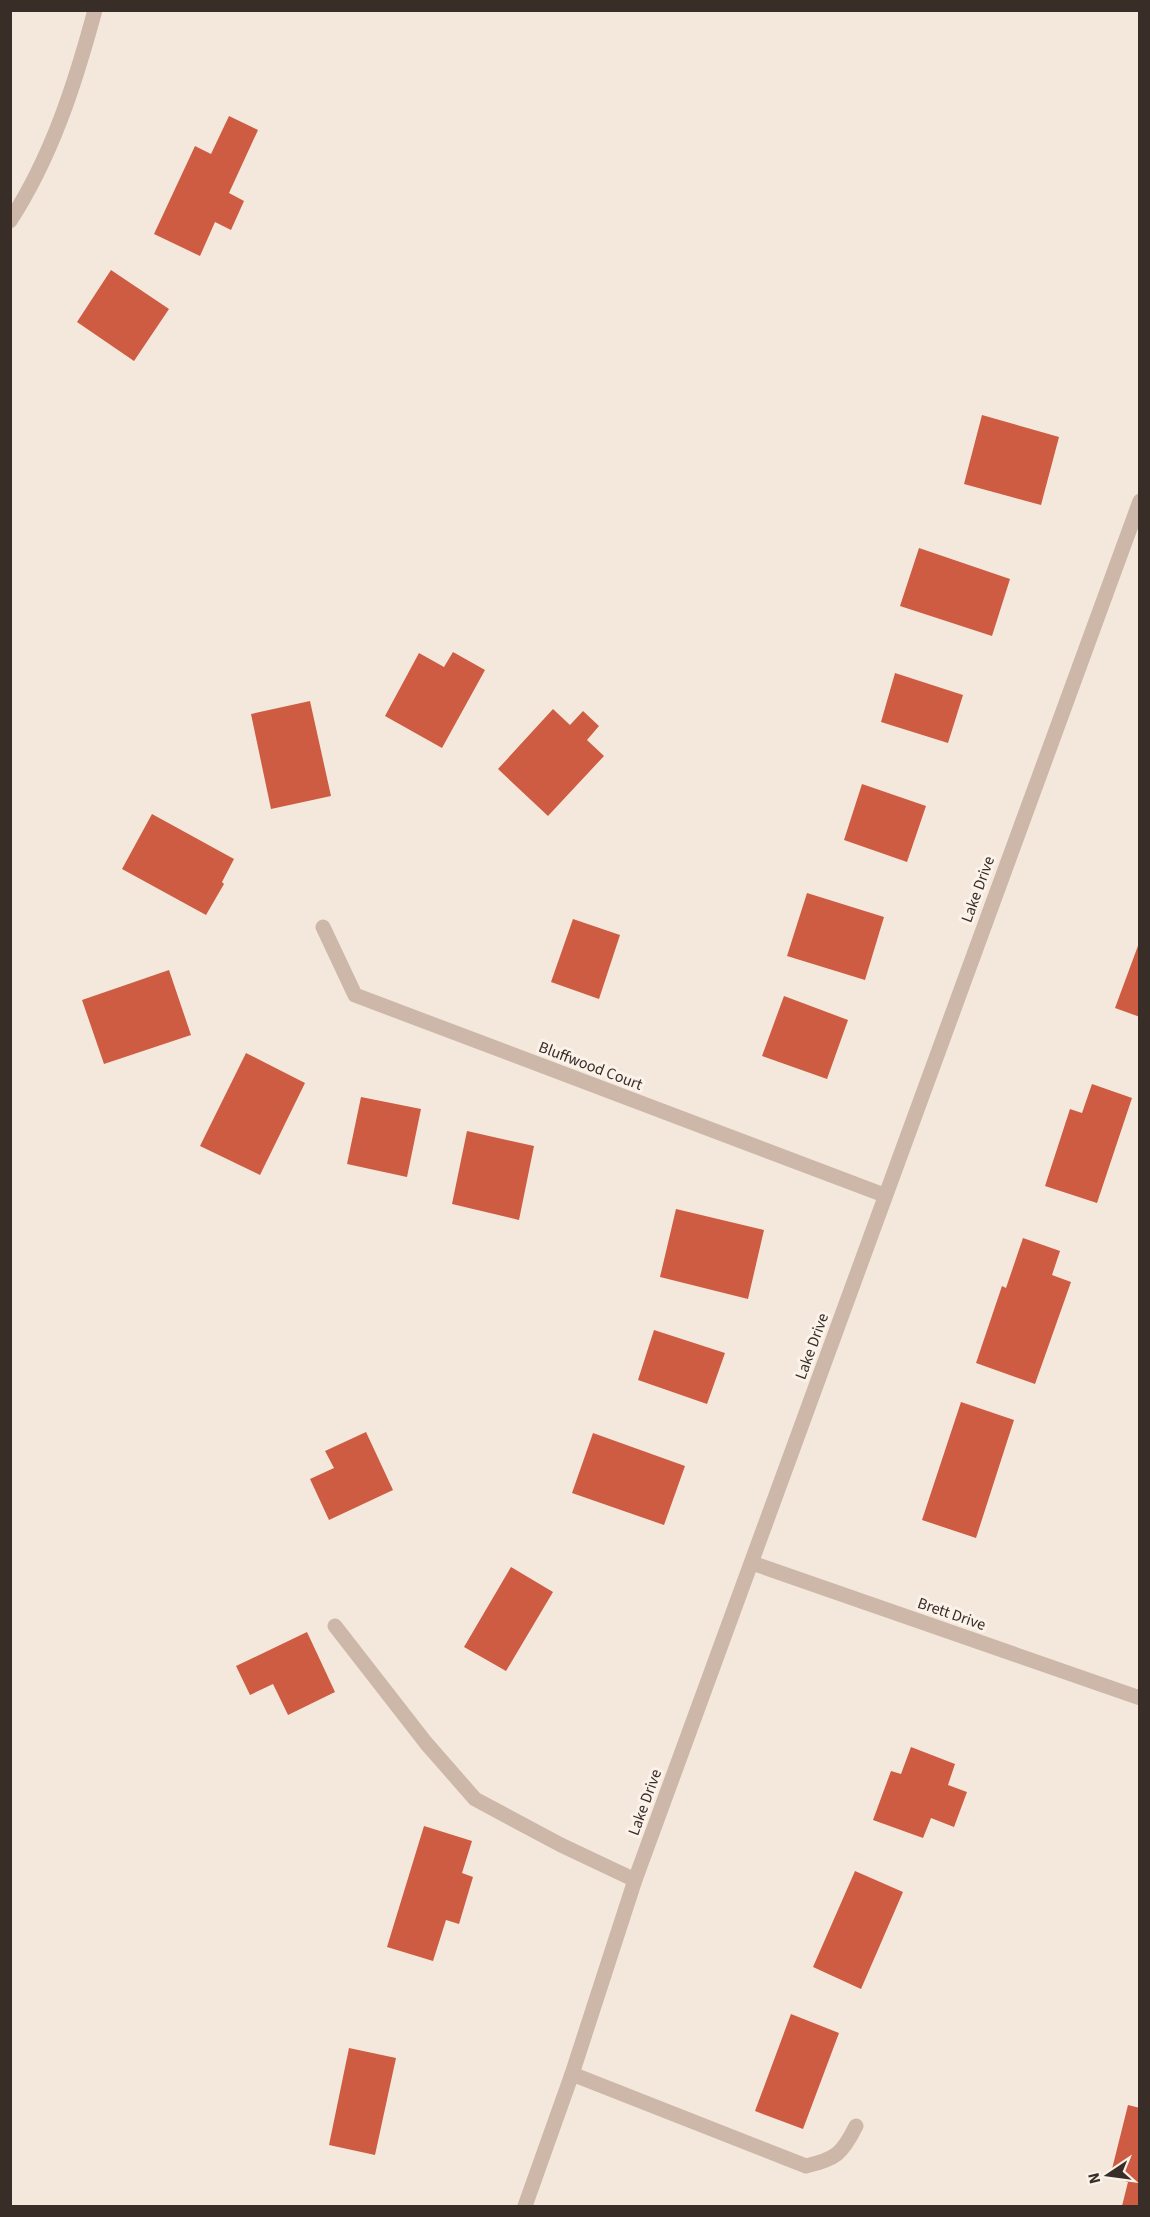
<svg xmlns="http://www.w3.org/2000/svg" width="1150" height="2217" viewBox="0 0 1150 2217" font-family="'Source Sans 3',sans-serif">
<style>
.building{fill:#cd5c42}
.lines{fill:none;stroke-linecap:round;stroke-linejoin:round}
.service{stroke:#cdb7a8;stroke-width:15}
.minor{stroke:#cdb7a8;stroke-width:15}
.labels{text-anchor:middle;stroke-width:6;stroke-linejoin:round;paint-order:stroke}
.street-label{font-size:16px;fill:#392d28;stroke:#fbf2ea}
</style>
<rect width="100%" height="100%" fill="#f4e8dd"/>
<path class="building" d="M 229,116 L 258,130 L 229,193 L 244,201 L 231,230 L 215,222 L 200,256 L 154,234 L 195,146 L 211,154 Z
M 111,270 L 169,309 L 134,361 L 77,322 Z
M 982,415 L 1059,437 L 1041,505 L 964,484 Z
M 919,548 L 1010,579 L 992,636 L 900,606 Z
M 453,652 L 485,670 L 442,748 L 385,716 L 419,653 L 444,667 Z
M 895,673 L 963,695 L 948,743 L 881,722 Z
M 310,701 L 331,796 L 271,809 L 251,714 Z
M 553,709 L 570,725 L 583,711 L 599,726 L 587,740 L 604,756 L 548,816 L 498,769 Z
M 862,784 L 926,806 L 907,862 L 844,840 Z
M 152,814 L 234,859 L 222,882 L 224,884 L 206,915 L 122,869 Z
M 807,893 L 884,917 L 865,980 L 787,956 Z
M 573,919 L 620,935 L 599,999 L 551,982 Z
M 1139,943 L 1140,943 L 1140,1017 L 1115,1008 Z
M 169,970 L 191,1035 L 104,1064 L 82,1000 Z
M 784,996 L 848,1020 L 827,1079 L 762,1056 Z
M 246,1053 L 305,1083 L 260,1175 L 200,1146 Z
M 1092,1084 L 1132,1098 L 1097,1203 L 1045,1186 L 1070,1109 L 1082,1113 Z
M 361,1097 L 421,1109 L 407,1177 L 347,1164 Z
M 467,1131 L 534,1146 L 519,1220 L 452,1204 Z
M 676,1209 L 764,1230 L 748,1299 L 660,1277 Z
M 1023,1238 L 1060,1251 L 1052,1275 L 1071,1282 L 1035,1384 L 976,1363 L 1002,1286 L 1006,1288 Z
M 654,1330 L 725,1353 L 707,1404 L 638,1380 Z
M 961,1402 L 1014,1420 L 976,1538 L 922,1520 Z
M 366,1432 L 393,1490 L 329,1520 L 310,1479 L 334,1468 L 325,1451 Z
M 593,1433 L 685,1466 L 664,1525 L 572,1493 Z
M 511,1567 L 553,1592 L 506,1671 L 464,1647 Z
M 307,1632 L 335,1692 L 288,1715 L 273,1684 L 250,1695 L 236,1666 Z
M 911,1747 L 955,1764 L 948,1785 L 967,1792 L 954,1827 L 931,1818 L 923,1838 L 873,1820 L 891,1771 L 901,1774 Z
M 424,1826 L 472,1841 L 462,1873 L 473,1877 L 459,1924 L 446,1920 L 433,1961 L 387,1947 Z
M 855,1871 L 903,1892 L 861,1989 L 813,1967 Z
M 791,2014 L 839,2033 L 803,2129 L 755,2111 Z
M 349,2048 L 396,2058 L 375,2155 L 329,2145 Z
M 1128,2105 L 1140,2108 L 1140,2206 L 1122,2206 L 1128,2182 L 1110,2177 Z"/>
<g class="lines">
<path class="service" d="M 335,1626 L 426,1743 L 475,1799 L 561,1845 L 635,1880
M 572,2074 L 806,2166 C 836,2159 842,2154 856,2126"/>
<path class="minor" d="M 10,221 C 52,156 75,84 95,10
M 323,927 L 355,995 L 884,1195
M 752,1563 L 1140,1698
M 525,2206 L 572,2074 L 635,1880 L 1140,501"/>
</g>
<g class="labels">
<g class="street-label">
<text transform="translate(977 889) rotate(-70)" y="6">Lake Drive</text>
<text transform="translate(591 1065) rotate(21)" y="6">Bluffwood Court</text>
<text transform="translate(811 1346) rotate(-70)" y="6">Lake Drive</text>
<text transform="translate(952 1613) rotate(19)" y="6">Brett Drive</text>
<text transform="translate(644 1802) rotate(-70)" y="6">Lake Drive</text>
</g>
</g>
<rect width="1150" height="2217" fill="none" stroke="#392d28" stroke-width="24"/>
<g transform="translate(1108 2175) rotate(257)" stroke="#fbf2ea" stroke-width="4.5" paint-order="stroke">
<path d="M0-4.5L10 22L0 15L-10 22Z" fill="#392d28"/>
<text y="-9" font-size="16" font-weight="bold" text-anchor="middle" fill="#392d28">N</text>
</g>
</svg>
